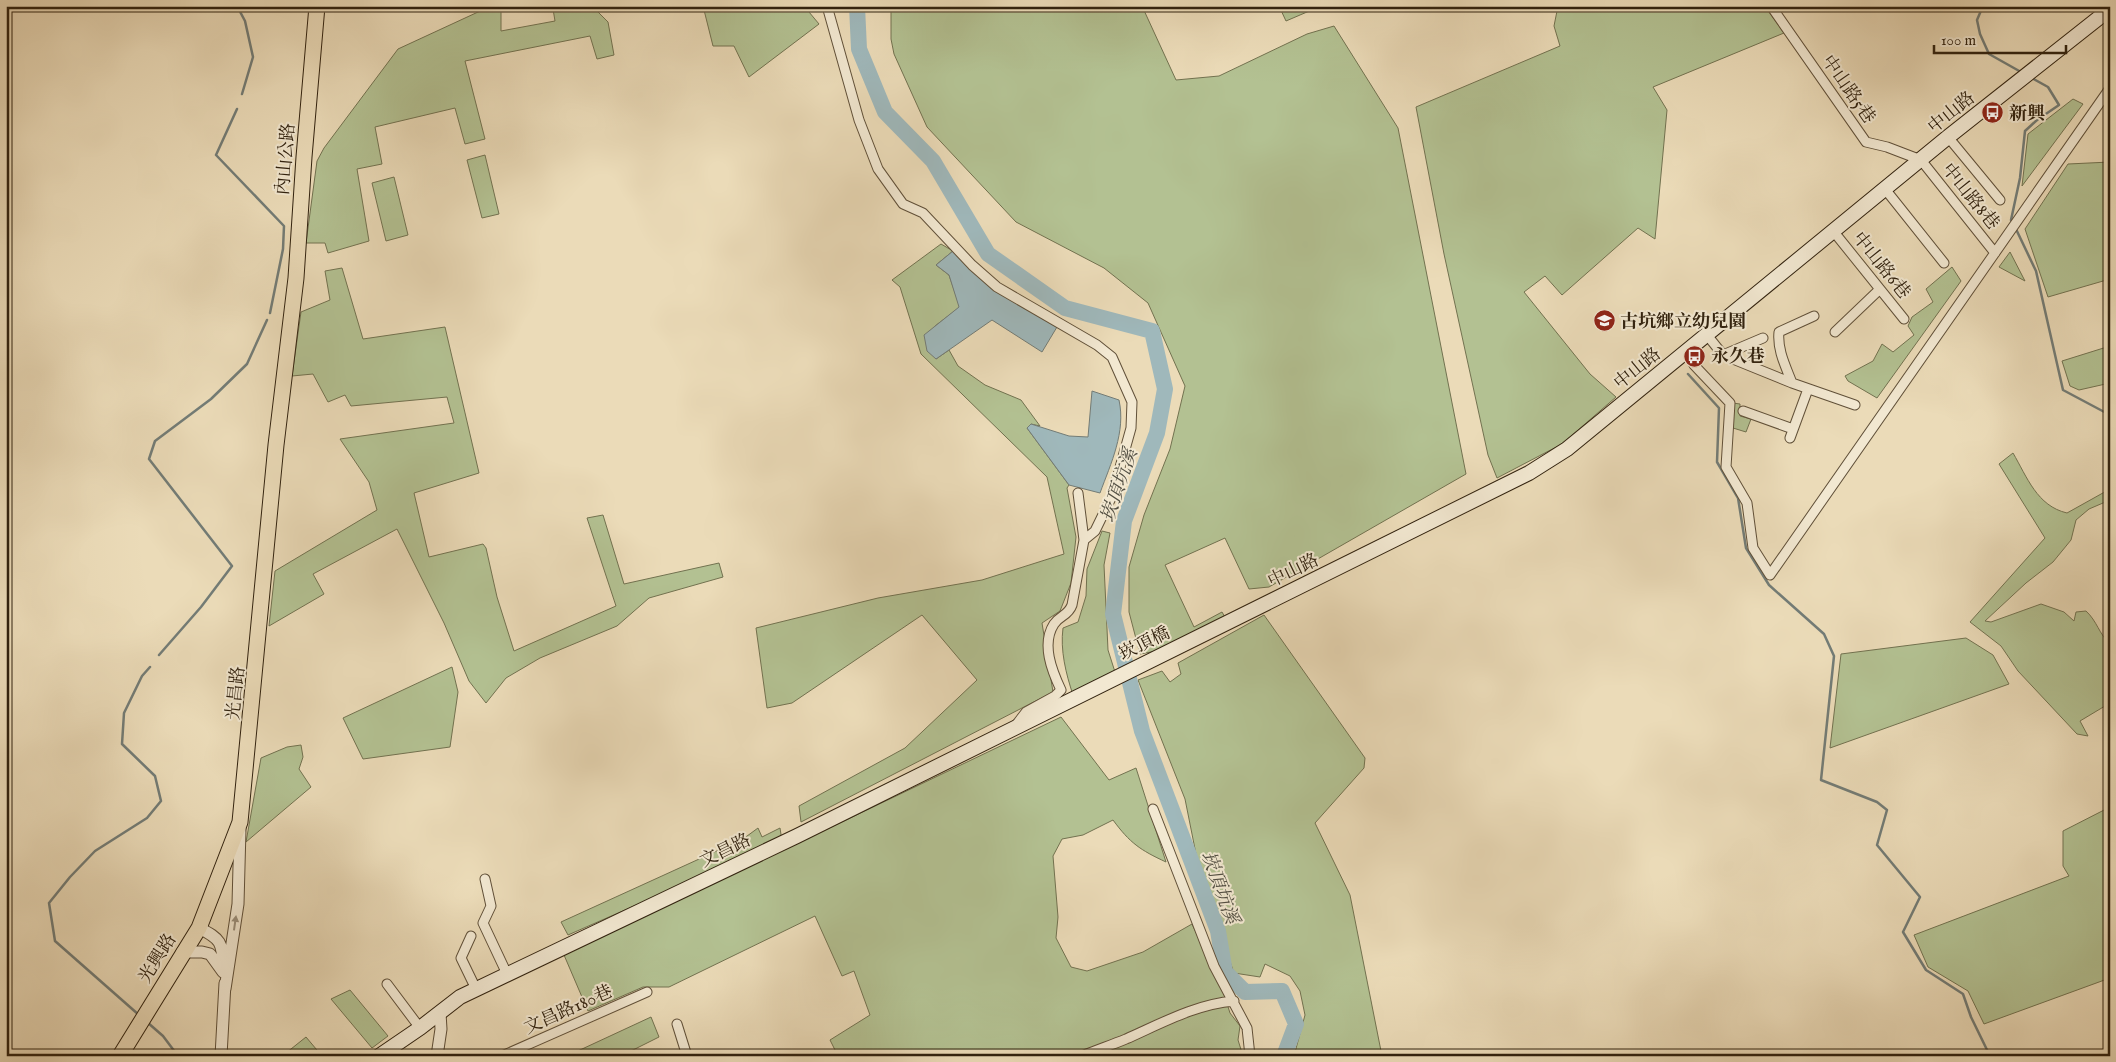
<svg xmlns="http://www.w3.org/2000/svg" width="2116" height="1062" viewBox="0 0 2116 1062" font-family="'IM FELL English','Noto Serif TC',serif">
<style>
.green{fill:#b3c192;stroke:#727250}
.water{fill:#9fb8bb;stroke:#737c76}
.lines{fill:none;stroke-linecap:round;stroke-linejoin:round}
.stream{stroke:#737c76;stroke-width:2.5}
.river{stroke:#9fb8bb;stroke-width:16}
.minor-casing{stroke:#605039;stroke-width:11}
.tertiary-casing{stroke:#605039;stroke-width:13}
.secondary-casing{stroke:#31220f;stroke-width:16}
.primary-casing{stroke:#31220f;stroke-width:17}
.minor{stroke:#f2e8d1;stroke-width:9}
.tertiary{stroke:#f2e8d1;stroke-width:11}
.secondary{stroke:#f2e8d1;stroke-width:14}
.primary{stroke:#ebdbb8;stroke-width:15}
.oneway{fill:#9b8f7a}
.labels{text-anchor:middle;stroke-width:4;stroke-linejoin:round;paint-order:stroke}
.street-label{font-size:18px;fill:#31220f;stroke:#f2e8d1}
.poi-label{font-size:18px;font-weight:bold;fill:#31220f;stroke:#f2e8d1;text-anchor:start}
.water-label{font-size:19px;font-style:italic;fill:#524f43;stroke:#f2e8d1}
</style>
<rect width="100%" height="100%" fill="#ebdbb8"/>
<filter id="stains"><feTurbulence type="fractalNoise" baseFrequency=".004" numOctaves="4"/><feColorMatrix values="0 0 0 0 .2 0 0 0 0 .09 0 0 0 0 .02 0 0 0 .5 -.17"/></filter>
<radialGradient id="worn" r=".72"><stop offset=".6" stop-color="#630" stop-opacity="0"/><stop offset="1" stop-color="#630" stop-opacity=".3"/></radialGradient>
<path class="green" d="M 491,6 L 501,6 L 501,31 L 555,21 L 553,9 L 557,6 L 592,6 L 608,22 L 614,55 L 597,59 L 590,36 L 465,61 L 485,139 L 465,144 L 455,108 L 375,127 L 382,164 L 357,169 L 369,241 L 328,253 L 325,243 L 306,243 L 317,161 L 324,148 L 398,49 Z
M 703,6 L 804,6 L 819,24 L 749,77 L 734,46 L 713,46 Z
M 891,6 L 1142,6 L 1176,80 L 1219,76 L 1307,34 L 1334,26 L 1398,128 L 1466,474 L 1269,587 L 1249,589 L 1225,538 L 1165,565 L 1194,627 L 1222,612 L 1226,619 L 1162,650 L 1140,654 L 1129,612 L 1129,567 L 1144,515 L 1170,449 L 1185,386 L 1148,303 L 1104,268 L 1016,222 L 927,127 L 894,54 L 891,39 Z
M 1279,6 L 1321,6 L 1286,21 Z
M 1558,6 L 1765,6 L 1784,33 L 1653,87 L 1667,110 L 1655,239 L 1638,228 L 1562,295 L 1545,276 L 1524,292 L 1590,374 L 1616,397 L 1562,444 L 1497,478 L 1488,455 L 1444,254 L 1416,107 L 1560,46 L 1554,26 Z
M 2073,99 L 2083,104 L 2022,186 L 2028,134 Z
M 485,155 L 499,214 L 482,218 L 467,160 Z
M 2110,162 L 2110,279 L 2048,297 L 2025,229 L 2068,164 Z
M 394,177 L 408,235 L 386,241 L 372,183 Z
M 941,244 L 953,251 L 936,265 L 949,275 L 960,307 L 935,326 L 936,359 L 949,350 L 958,366 L 985,385 L 1021,400 L 1040,426 L 1031,424 L 1027,428 L 1069,485 L 1067,488 L 1076,537 L 1071,583 L 1060,611 L 1042,623 L 1053,692 L 801,822 L 799,806 L 905,748 L 977,680 L 922,615 L 792,703 L 767,708 L 756,628 L 878,598 L 982,580 L 1064,554 L 1047,477 L 921,354 L 900,287 L 892,280 Z
M 2010,252 L 2025,281 L 1999,267 Z
M 1952,267 L 1961,281 L 1877,398 L 1848,381 L 1845,376 L 1873,361 L 1882,344 L 1893,352 L 1914,335 L 1908,326 L 1912,317 L 1933,302 L 1926,289 Z
M 342,268 L 363,339 L 445,327 L 479,473 L 414,493 L 429,557 L 483,544 L 486,548 L 497,597 L 514,651 L 616,606 L 587,518 L 603,515 L 624,584 L 719,563 L 723,577 L 649,598 L 617,626 L 540,658 L 506,678 L 486,703 L 469,681 L 444,623 L 397,529 L 313,574 L 324,594 L 269,626 L 275,571 L 377,510 L 369,482 L 340,439 L 454,423 L 447,397 L 351,406 L 345,395 L 328,402 L 313,374 L 292,376 L 301,312 L 330,300 L 325,271 Z
M 2110,346 L 2110,383 L 2079,390 L 2070,386 L 2062,361 Z
M 1733,403 L 1740,404 L 1740,416 L 1751,419 L 1746,432 L 1733,428 Z
M 2013,453 C 2027,477 2037,506 2067,513 L 2110,489 L 2110,500 L 2089,509 L 2076,520 L 2071,540 L 2053,562 L 2026,583 L 1985,621 L 1991,622 L 2041,604 L 2064,612 L 2074,621 L 2076,612 L 2086,611 C 2097,621 2099,634 2110,644 L 2110,703 L 2080,721 L 2088,736 L 2077,734 L 2018,671 L 2001,646 L 1970,622 L 2045,538 L 1999,464 Z
M 1102,531 L 1110,533 L 1104,565 L 1108,650 L 1115,672 L 1073,695 C 1066,674 1060,650 1063,628 L 1078,622 L 1086,596 L 1087,569 Z
M 1264,615 L 1365,758 L 1364,768 L 1315,823 L 1350,895 L 1382,1056 L 1294,1056 L 1305,1015 L 1300,991 L 1290,976 L 1265,964 L 1260,977 L 1234,973 L 1201,879 L 1185,799 L 1138,680 L 1162,671 L 1170,682 L 1181,674 L 1178,663 Z
M 1966,638 L 1993,655 L 2009,684 L 1830,748 L 1841,654 Z
M 452,667 L 458,692 L 450,747 L 363,759 L 343,718 Z
M 1061,717 L 1109,780 L 1136,768 L 1166,862 C 1140,850 1130,843 1113,820 L 1083,835 L 1062,839 L 1053,856 L 1058,917 L 1056,938 L 1071,967 L 1087,971 L 1143,952 L 1192,924 L 1222,988 L 1230,1013 L 1240,1026 L 1238,1040 L 1243,1056 L 838,1056 L 830,1040 L 870,1015 L 854,971 L 842,976 L 815,916 L 669,987 L 643,987 L 588,1011 L 564,955 Z
M 301,745 L 303,757 L 299,769 L 311,787 L 246,842 L 261,758 L 287,747 Z
M 2110,807 L 2110,978 L 1984,1024 L 1968,991 L 1928,967 L 1914,935 L 2069,876 L 2063,866 L 2063,831 Z
M 758,828 L 762,837 L 780,828 L 782,841 L 568,935 L 561,922 L 743,839 Z
M 350,990 L 388,1036 L 372,1048 L 331,999 Z
M 651,1017 L 659,1037 L 621,1056 L 567,1056 Z
M 306,1037 L 322,1056 L 288,1056 L 286,1053 Z"/>
<path class="water" d="M 953,251 L 985,281 L 1057,327 L 1042,352 L 992,320 L 936,359 L 927,351 L 924,335 L 959,307 L 949,275 L 936,265 Z
M 1092,391 L 1119,400 C 1126,432 1111,463 1100,493 L 1069,485 L 1027,428 L 1031,424 L 1069,436 L 1088,437 Z"/>
<g class="lines">
<path class="stream" d="M 237,6 L 245,21 L 253,57 L 242,94
M 1983,6 L 1977,20 L 1980,34 L 1989,54 L 2021,72
M 237,109 L 216,155 L 284,226 L 283,249 L 270,313
M 2013,222 L 2011,220 L 2020,178 L 2025,131 L 2037,120 L 2059,105 L 2048,87 L 2030,77
M 2015,227 L 2036,271 L 2063,390 L 2110,415
M 1688,374 L 1719,408 L 1717,462 L 1738,498 L 1746,548 L 1769,585 L 1824,634 L 1834,656 L 1821,780 L 1877,802 L 1887,810 L 1877,845 L 1920,897 L 1903,932 L 1926,970 L 1963,994 L 1971,1017 L 1990,1056
M 159,655 L 201,607 L 232,566 L 149,459 L 155,441 L 211,399 L 247,364 L 267,320
M 139,1015 L 55,941 L 49,903 L 70,877 L 95,851 L 147,818 L 161,801 L 155,776 L 122,744 L 124,713 L 142,676 L 150,667
M 147,1022 L 163,1036 L 178,1056"/>
<path class="river" d="M 857,6 L 859,49 L 885,112 L 933,161 L 988,254 L 1065,308 L 1152,331 L 1165,389 L 1157,433 L 1124,521 L 1113,614 L 1142,731 L 1218,931 L 1225,972 L 1245,992 L 1282,991 L 1296,1024 L 1284,1056"/>
<defs>
<path id="minor" d="M 827,6 L 859,120 L 878,169 L 903,204 L 923,213 L 972,265 L 997,287 L 1097,345 L 1112,357 L 1132,402 L 1131,428 L 1112,496 L 1095,531 L 1084,540
M 1771,6 L 1866,142 L 1887,147 L 1921,160 L 1995,253
M 1948,137 L 2000,200
M 1885,189 L 1944,263
M 1834,232 L 1904,319
M 1835,332 L 1880,289
M 1707,335 L 1723,355 L 1792,383 L 1855,405
M 1687,352 L 1694,365 L 1730,403 L 1726,467 L 1747,503 L 1753,548 L 1770,575 L 2110,88
M 1723,355 L 1763,338
M 1792,383 C 1786,367 1777,350 1779,332 L 1814,316
M 1743,411 L 1793,429
M 1790,438 L 1808,389
M 1016,725 L 1026,712 L 1055,696 L 1061,690 C 1052,671 1041,644 1054,624 C 1060,615 1068,616 1072,605 L 1084,540 L 1078,493
M 1153,809 L 1214,966 L 1247,1028 L 1250,1056
M 485,879 L 491,906 L 483,923 L 507,974
M 471,936 L 461,958 L 476,989
M 387,984 L 420,1028
M 677,1024 L 687,1056
M 502,1056 L 647,992
M 1082,1056 C 1097,1050 1111,1045 1126,1039 C 1160,1024 1196,1004 1234,1001"/>
<path id="tertiary" d="M 199,928 C 221,939 222,942 224,967
M 182,952 L 202,952 L 210,954 L 223,972
M 225,989 L 238,904 L 240,829
M 221,1056 L 225,983
M 437,1056 L 441,1029 L 440,1013"/>
<path id="secondary" d="M 379,1056 L 420,1028 L 460,997 L 797,836 L 1529,473 L 1567,449 L 1948,137 L 2110,9"/>
<path id="primary" d="M 120,1056 L 199,928 L 240,822 L 276,445 L 296,278 L 304,157 L 317,6"/>
</defs>
<use href="#minor" class="minor-casing"/>
<use href="#tertiary" class="tertiary-casing"/>
<use href="#secondary" class="secondary-casing"/>
<use href="#primary" class="primary-casing"/>
<use href="#minor" class="minor"/>
<use href="#tertiary" class="tertiary"/>
<use href="#secondary" class="secondary"/>
<use href="#primary" class="primary"/>
</g>
<defs><path id="oneway-solid" d="M-6-.8H1V-3.2L6.5 0L1 3.2V.8H-6Z" transform="scale(1.25)"/></defs>
<use class="oneway" href="#oneway-solid" transform="translate(235 923) rotate(-82)"/>
<defs>
<symbol id="bus-disc" viewBox="-11 -11 22 22"><circle r="9.5" fill="#8f2418" stroke="#f2e8d1"/><path d="M-5-6H5V4H4V6H2V4H-2V6H-4V4H-5ZM-3.5-4V0h7V-4ZM-3.5 1.2v1.5H-2V1.2ZM2 1.2v1.5H3.5V1.2Z" fill="#fff"/></symbol>
<symbol id="school-disc" viewBox="-11 -11 22 22"><circle r="9.5" fill="#8f2418" stroke="#f2e8d1"/><path d="M0-5L7-2L0 1L-7-2ZM-4 1L0 2.5L4 1V4Q0 6-4 4Z" fill="#fff"/></symbol>
</defs>
<g fill-rule="evenodd">
<use href="#bus-disc" x="1980" y="100" width="25" height="25"/>
<use href="#school-disc" x="1592" y="308" width="25" height="25"/>
<use href="#bus-disc" x="1682" y="344" width="25" height="25"/>
</g>
<g class="labels">
<g class="street-label">
<text transform="translate(1849 89) rotate(55)" y="6">中山路5巷</text>
<text transform="translate(1951 112) rotate(-39)" y="6">中山路</text>
<text transform="translate(285 159) rotate(-85)" y="6">內山公路</text>
<text transform="translate(1971 196) rotate(51)" y="6">中山路8巷</text>
<text transform="translate(1882 265) rotate(51)" y="6">中山路6巷</text>
<text transform="translate(1637 368) rotate(-39)" y="6">中山路</text>
<text transform="translate(1293 570) rotate(-26)" y="6">中山路</text>
<text transform="translate(1144 643) rotate(-26)" y="6">崁頂橋</text>
<text transform="translate(235 693) rotate(-84)" y="6">光昌路</text>
<text transform="translate(725 850) rotate(-26)" y="6">文昌路</text>
<text transform="translate(157 958) rotate(-58)" y="6">光興路</text>
<text transform="translate(568 1009) rotate(-24)" y="6">文昌路180巷</text>
</g>
<g class="poi-label">
<text x="2009" y="119">新興</text>
<text x="1620" y="327">古坑鄉立幼兒園</text>
<text x="1711" y="362">永久巷</text>
</g>
<g class="water-label">
<text transform="translate(1118 485) rotate(-71)" y="7">崁頂坑溪</text>
<text transform="translate(1221 887) rotate(70)" y="7">崁頂坑溪</text>
</g>
</g>
<rect width="2116" height="1062" fill="none" stroke="#ebdbb8" stroke-width="25"/>
<rect x="8" y="8" width="2101" height="1047" fill="none" stroke="#31220f" stroke-width="2.5"/>
<rect x="12" y="12" width="2091" height="1037" fill="none" stroke="#31220f"/>
<path d="M1934 45v8h132v-8" fill="none" stroke="#31220f" stroke-width="2.5"/>
<text x="1941" y="45" font-size="15" fill="#31220f" stroke="#f2e8d1" stroke-width="4" paint-order="stroke">100 m</text>
<rect width="100%" height="100%" filter="url(#stains)"/>
<rect width="100%" height="100%" fill="url(#worn)"/>
</svg>
